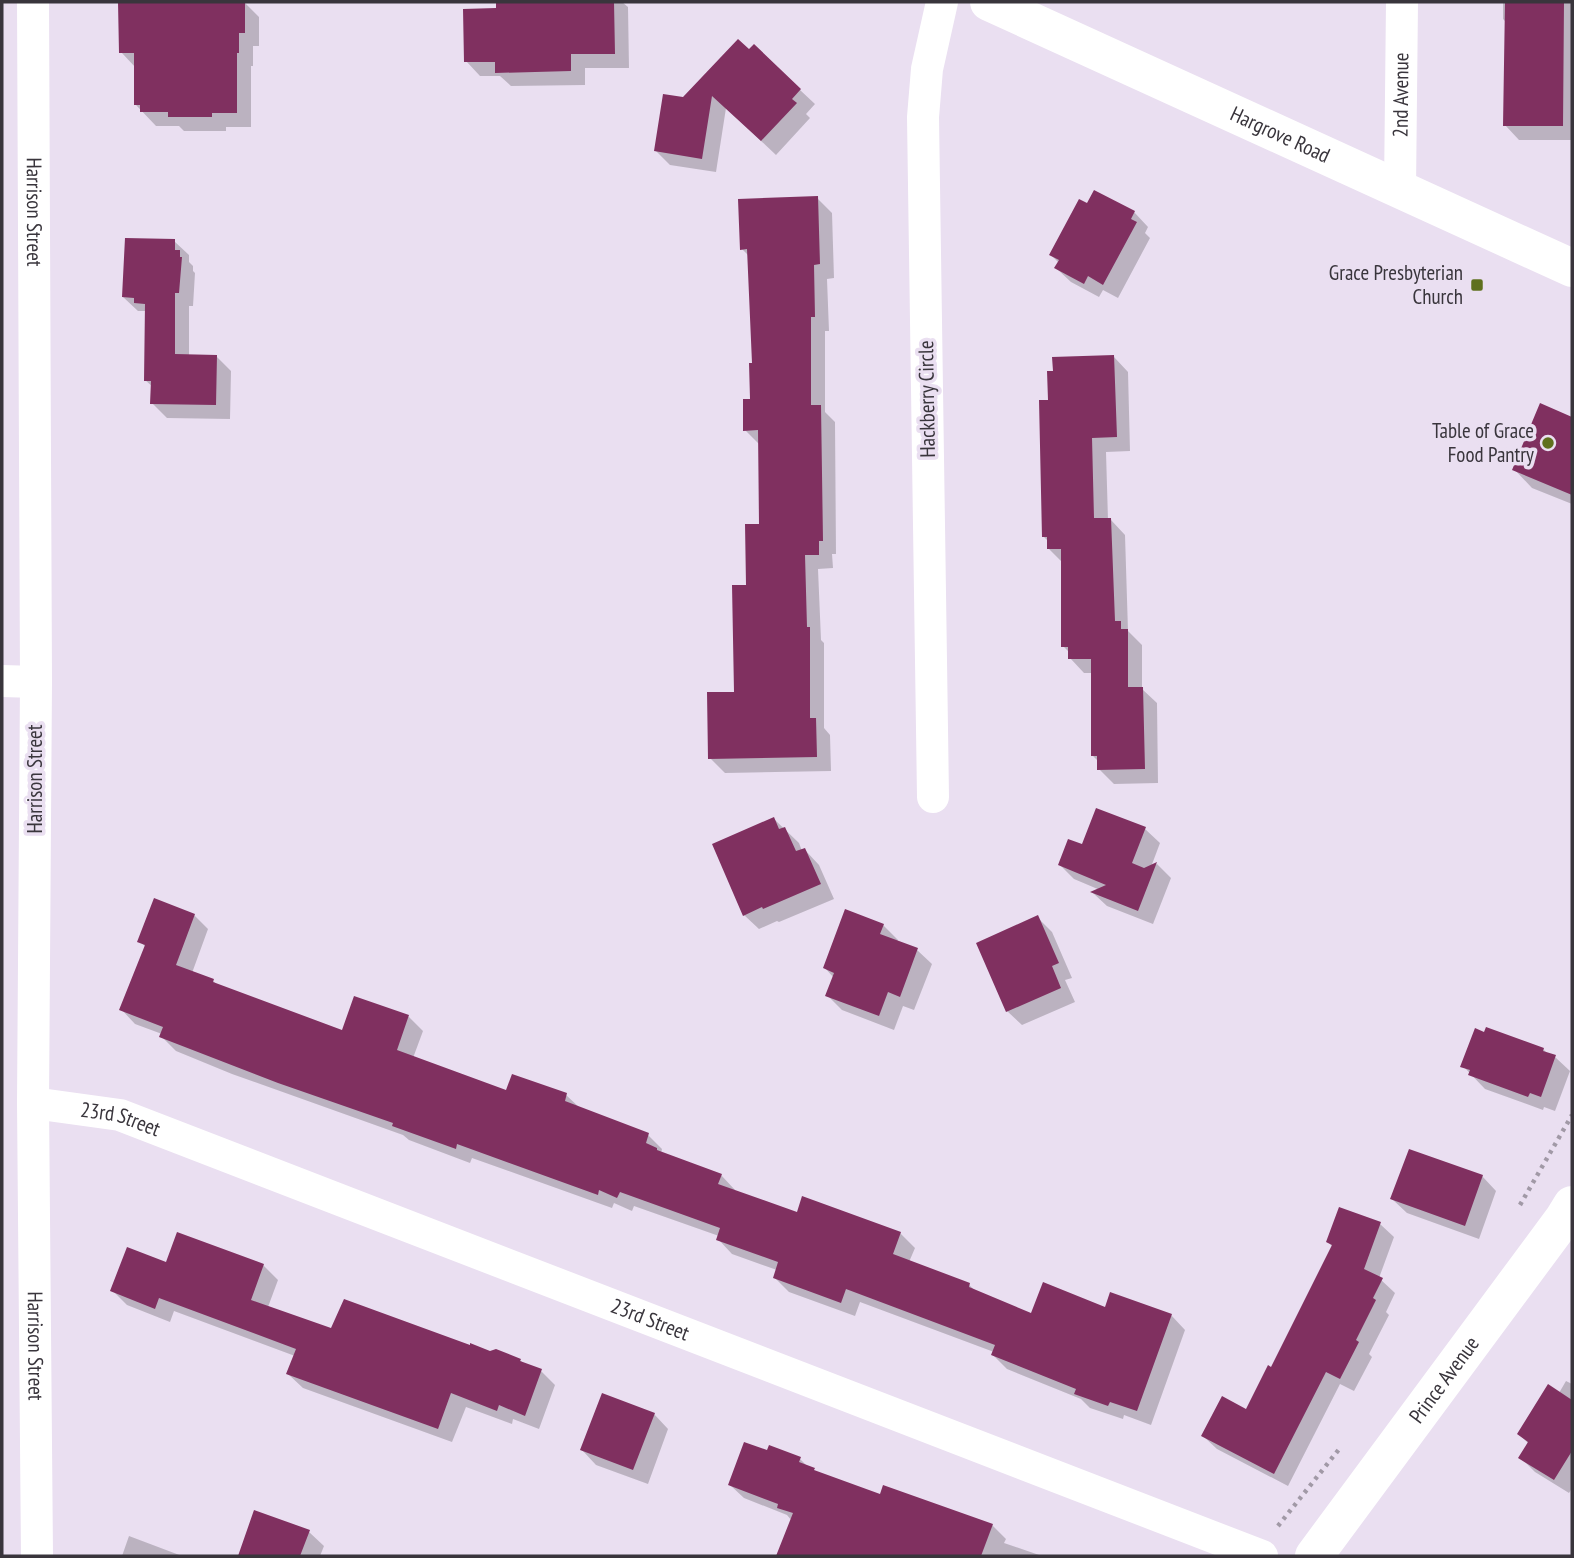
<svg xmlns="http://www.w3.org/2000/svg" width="1574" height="1558" viewBox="0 0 1574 1558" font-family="'PT Sans Narrow',sans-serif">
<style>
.shadow{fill:#0003}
.building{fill:#803060}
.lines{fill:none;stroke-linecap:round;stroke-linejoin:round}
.path{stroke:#a199a6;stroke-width:4.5;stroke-dasharray:3.5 5;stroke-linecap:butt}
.street{stroke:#fff;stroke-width:32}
.secondary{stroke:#fff;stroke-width:38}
.poi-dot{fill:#5f701e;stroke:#eadff1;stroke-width:2.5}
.labels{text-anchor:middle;stroke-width:7;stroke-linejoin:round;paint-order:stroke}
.street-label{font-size:21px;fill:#39353c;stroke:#eadff1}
.poi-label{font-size:21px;fill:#39353c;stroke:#eadff1;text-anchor:end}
</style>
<rect width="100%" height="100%" fill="#eadff1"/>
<path class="shadow" d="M 543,2 L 622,2 L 628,7 L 629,68 L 585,68 L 585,85 L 511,86 L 500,76 L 480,76 L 466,61 L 498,10 L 543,4 Z
M 1503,2 L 1572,2 L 1572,140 L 1519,140 L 1505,125 L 1506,22 L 1503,19 Z
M 245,3 L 259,17 L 259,46 L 253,46 L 253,66 L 251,66 L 251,127 L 226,127 L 226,131 L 184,131 L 179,126 L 156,126 L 136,105 L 136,68 L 121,52 Z
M 738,42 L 800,90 L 815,104 L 806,114 L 810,118 L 776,155 L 726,108 L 716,172 L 670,165 L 656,151 L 684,99 Z
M 817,198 L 832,213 L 834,278 L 827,279 L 829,331 L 825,331 L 825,412 L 835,422 L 836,554 L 832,554 L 833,568 L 818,569 L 821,640 L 824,643 L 824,728 L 830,735 L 831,771 L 725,773 L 710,758 L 736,694 L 748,587 L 761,526 L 760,445 L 745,430 L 751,401 L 753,365 L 749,256 L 742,249 Z
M 1087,205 L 1134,212 L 1148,227 L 1145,233 L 1150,238 L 1118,298 L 1103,290 L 1099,297 L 1071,282 L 1056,268 L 1059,263 L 1051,255 Z
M 174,241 L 189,255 L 189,262 L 193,266 L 193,271 L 195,273 L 193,306 L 189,306 L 189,356 L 216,356 L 231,371 L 230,419 L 167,418 L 152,403 L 153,387 L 145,380 L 147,313 L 145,311 L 138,311 L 123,297 Z
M 1114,357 L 1128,372 L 1130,451 L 1106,452 L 1108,520 L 1111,520 L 1125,535 L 1128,631 L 1142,645 L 1142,689 L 1157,703 L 1158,783 L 1114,784 L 1099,769 L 1099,762 L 1093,756 L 1093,673 L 1084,673 L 1070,658 L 1070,653 L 1063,646 L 1063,563 L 1049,549 L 1049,542 L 1043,536 L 1050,402 Z
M 1541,406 L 1572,419 L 1572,504 L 1532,488 L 1514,469 Z
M 1097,810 L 1145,829 L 1160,843 L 1151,867 L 1157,864 L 1171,878 L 1153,924 L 1107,906 L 1093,893 L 1100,890 L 1074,879 L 1060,865 L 1083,847 Z
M 774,819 L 799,843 L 802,851 L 805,850 L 819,865 L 834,899 L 779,922 L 777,921 L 759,929 L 744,915 Z
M 194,915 L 208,929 L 192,973 L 213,981 L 219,986 L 343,1033 L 355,998 L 409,1017 L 423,1031 L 413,1058 L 507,1092 L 566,1095 L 581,1109 L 648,1135 L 662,1149 L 661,1153 L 721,1175 L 735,1190 L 735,1192 L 798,1214 L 900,1233 L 915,1248 L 909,1262 L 969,1285 L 978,1293 L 1031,1315 L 1106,1309 L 1171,1315 L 1185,1330 L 1151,1425 L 1124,1415 L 1123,1419 L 1090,1408 L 1081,1399 L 1007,1369 L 993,1355 L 994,1352 L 860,1302 L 855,1316 L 789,1292 L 775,1278 L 777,1270 L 732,1254 L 718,1239 L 719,1236 L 634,1206 L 632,1211 L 614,1203 L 612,1208 L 472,1158 L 470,1163 L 409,1140 L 403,1135 L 232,1074 L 176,1051 L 161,1036 L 162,1034 L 135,1024 L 121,1009 L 146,947 L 139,941 Z
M 1037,917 L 1052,932 L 1072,978 L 1065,980 L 1075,1002 L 1022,1025 L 1007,1011 Z
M 883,925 L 898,940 L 897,942 L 917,950 L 932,964 L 914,1010 L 903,1006 L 894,1030 L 842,1010 L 827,995 L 834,978 L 825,968 Z
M 1543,1049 L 1548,1054 L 1555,1057 L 1570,1071 L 1555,1111 L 1544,1107 L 1543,1110 L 1485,1089 L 1463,1066 Z
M 1482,1176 L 1496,1191 L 1479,1239 L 1407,1213 L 1392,1199 Z
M 1380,1224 L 1394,1237 L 1379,1278 L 1395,1293 L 1386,1312 L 1389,1315 L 1369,1354 L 1372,1357 L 1354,1391 L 1340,1384 L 1288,1486 L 1217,1449 L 1203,1436 L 1247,1411 L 1271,1369 L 1333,1247 L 1328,1242 Z
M 167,1264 L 263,1265 L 278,1280 L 268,1307 L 332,1330 L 471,1347 L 520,1360 L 525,1365 L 541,1371 L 555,1385 L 539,1429 L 513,1419 L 512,1424 L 466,1407 L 452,1442 L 303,1388 L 288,1374 L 295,1356 L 174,1311 L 170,1322 L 127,1305 L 113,1291 Z
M 1566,1381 L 1572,1384 L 1572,1488 L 1569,1493 L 1535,1472 L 1521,1458 L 1529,1444 L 1519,1434 L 1559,1393 Z
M 654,1414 L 668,1429 L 648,1484 L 596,1465 L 582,1450 Z
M 800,1459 L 808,1467 L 817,1473 L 881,1497 L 992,1525 L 1006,1539 L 1004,1543 L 1042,1556 L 778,1556 L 792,1521 L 787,1515 L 744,1498 L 730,1485 Z
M 255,1513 L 309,1532 L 324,1546 L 320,1556 L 240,1556 Z
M 129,1536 L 182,1556 L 122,1556 Z"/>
<path class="building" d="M 118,2 L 245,2 L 245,33 L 239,33 L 239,53 L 237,53 L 237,113 L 212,113 L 212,117 L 168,117 L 168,112 L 140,112 L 140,105 L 134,105 L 134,53 L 119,53 Z
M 496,2 L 614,2 L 615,54 L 571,54 L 571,71 L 495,73 L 495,62 L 464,62 L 463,9 L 496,8 Z
M 1505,2 L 1564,2 L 1563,126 L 1503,126 Z
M 738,39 L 749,49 L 754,44 L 801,89 L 792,99 L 797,103 L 761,141 L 712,96 L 702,159 L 654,151 L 663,94 L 683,97 Z
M 1094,190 L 1135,211 L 1131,219 L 1137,222 L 1103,285 L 1088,276 L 1084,284 L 1054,268 L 1059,260 L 1049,255 L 1079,199 L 1087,203 Z
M 818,196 L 820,264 L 814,265 L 815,317 L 811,317 L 811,405 L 821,405 L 823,541 L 819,541 L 819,555 L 805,555 L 807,627 L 810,627 L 810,718 L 816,718 L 817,757 L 708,759 L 707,692 L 734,692 L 732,585 L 746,585 L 745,524 L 759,524 L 758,430 L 743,431 L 743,399 L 750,399 L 749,363 L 752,363 L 747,249 L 740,250 L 738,199 Z
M 125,238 L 175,239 L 175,250 L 180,250 L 180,257 L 182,257 L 179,293 L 175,293 L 175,354 L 217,355 L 216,405 L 150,404 L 151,381 L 144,381 L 145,304 L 134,303 L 134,298 L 122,297 Z
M 1114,355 L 1117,437 L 1092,438 L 1094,518 L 1111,518 L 1115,621 L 1121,621 L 1121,629 L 1128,629 L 1128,687 L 1143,687 L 1145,769 L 1097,770 L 1097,756 L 1091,756 L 1091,659 L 1068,659 L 1068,647 L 1061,647 L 1061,549 L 1047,549 L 1047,537 L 1042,537 L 1039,400 L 1048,400 L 1047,371 L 1053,371 L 1052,357 Z
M 1540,403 L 1572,417 L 1572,495 L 1512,470 Z
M 1096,808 L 1146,827 L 1132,863 L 1144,868 L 1157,862 L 1138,911 L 1090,892 L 1106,885 L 1058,865 L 1068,839 L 1082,844 Z
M 774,817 L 779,829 L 785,827 L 796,851 L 805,848 L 821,884 L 763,909 L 762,907 L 743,916 L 712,844 Z
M 154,898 L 195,914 L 176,965 L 214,979 L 213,982 L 342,1030 L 354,996 L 409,1015 L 397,1050 L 506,1090 L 512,1074 L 567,1093 L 565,1101 L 649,1133 L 646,1143 L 657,1148 L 657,1150 L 722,1174 L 718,1184 L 797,1212 L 802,1196 L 901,1232 L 893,1254 L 970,1283 L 969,1287 L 1031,1313 L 1043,1282 L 1105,1307 L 1110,1292 L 1172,1314 L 1137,1411 L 1110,1402 L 1108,1406 L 1074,1394 L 1076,1389 L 991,1355 L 995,1345 L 846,1289 L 841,1303 L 773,1278 L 778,1262 L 716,1240 L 720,1228 L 620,1192 L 617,1198 L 599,1190 L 598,1195 L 457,1144 L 456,1149 L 392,1126 L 393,1123 L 278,1083 L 159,1037 L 163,1027 L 119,1010 L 145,945 L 137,942 Z
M 845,909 L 884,924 L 880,934 L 918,948 L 900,997 L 888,992 L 879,1016 L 825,996 L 834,973 L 823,968 Z
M 1038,915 L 1059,963 L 1052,966 L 1061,988 L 1006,1012 L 976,943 Z
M 1486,1027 L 1544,1048 L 1543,1051 L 1556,1055 L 1541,1097 L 1530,1093 L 1528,1097 L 1468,1075 L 1470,1070 L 1460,1067 L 1475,1028 L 1484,1032 Z
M 1409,1149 L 1483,1175 L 1465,1226 L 1390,1199 Z
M 1339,1207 L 1381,1222 L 1364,1269 L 1383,1278 L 1373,1298 L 1376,1300 L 1356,1340 L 1359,1342 L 1340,1379 L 1326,1372 L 1274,1474 L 1201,1436 L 1222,1396 L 1246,1409 L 1268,1365 L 1271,1367 L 1332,1245 L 1326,1242 Z
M 177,1232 L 264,1264 L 251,1300 L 331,1328 L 344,1299 L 470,1345 L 470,1343 L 490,1351 L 496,1349 L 521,1359 L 520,1361 L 542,1369 L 525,1416 L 499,1405 L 497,1411 L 451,1393 L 438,1429 L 286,1374 L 296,1349 L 159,1298 L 155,1309 L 110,1291 L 127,1247 L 166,1262 Z
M 1548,1384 L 1572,1400 L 1572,1451 L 1554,1480 L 1518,1458 L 1528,1442 L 1517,1434 Z
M 602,1393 L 655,1413 L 633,1470 L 580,1450 Z
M 744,1442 L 767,1450 L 769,1445 L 801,1457 L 799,1462 L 815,1468 L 814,1470 L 880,1494 L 883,1485 L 993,1524 L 981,1556 L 776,1556 L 793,1513 L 777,1508 L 778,1504 L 728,1485 Z
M 254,1510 L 310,1530 L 300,1556 L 238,1556 Z"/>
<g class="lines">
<path class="path" d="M 1520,1205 L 1572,1115
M 1278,1526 L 1340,1448"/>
<g class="street">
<path id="s1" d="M 33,2 L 36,682 L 33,1103 L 37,1556"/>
<path id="s2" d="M 1400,189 L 1402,2"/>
<path d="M 2,681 L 36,682"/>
<path d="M 933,797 L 923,117 L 927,69 L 942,2"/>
<path id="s3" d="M 33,1103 L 120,1115 L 1262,1556"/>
</g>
<g class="secondary">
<path id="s4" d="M 989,2 L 1572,268"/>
<path id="s5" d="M 1314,1556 L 1564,1218 L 1572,1205"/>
</g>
</g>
<g class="poi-dot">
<rect x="1470" y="278" width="14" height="14" rx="3.5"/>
<circle cx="1548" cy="443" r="7"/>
</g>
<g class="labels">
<g class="street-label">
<text dy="7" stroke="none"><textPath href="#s2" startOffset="94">2nd Avenue</textPath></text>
<text dy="7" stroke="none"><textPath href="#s4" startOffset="320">Hargrove Road</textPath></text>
<text dy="7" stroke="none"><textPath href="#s1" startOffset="210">Harrison Street</textPath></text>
<text transform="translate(927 399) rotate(-91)" y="7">Hackberry Circle</text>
<text transform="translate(35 779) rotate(-90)" y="7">Harrison Street</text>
<text dy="7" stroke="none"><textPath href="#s3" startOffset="89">23rd Street</textPath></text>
<text dy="7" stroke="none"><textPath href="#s3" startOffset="656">23rd Street</textPath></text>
<text dy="7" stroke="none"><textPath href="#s1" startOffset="1344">Harrison Street</textPath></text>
<text dy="7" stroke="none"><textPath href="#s5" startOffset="219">Prince Avenue</textPath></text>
</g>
<g class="poi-label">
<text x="1463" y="280">Grace Presbyterian<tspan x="1463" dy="24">Church</tspan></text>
<text x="1534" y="438">Table of Grace<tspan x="1534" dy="24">Food Pantry</tspan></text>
</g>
</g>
<rect width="1574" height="1558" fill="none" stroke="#39353c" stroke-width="7"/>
</svg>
